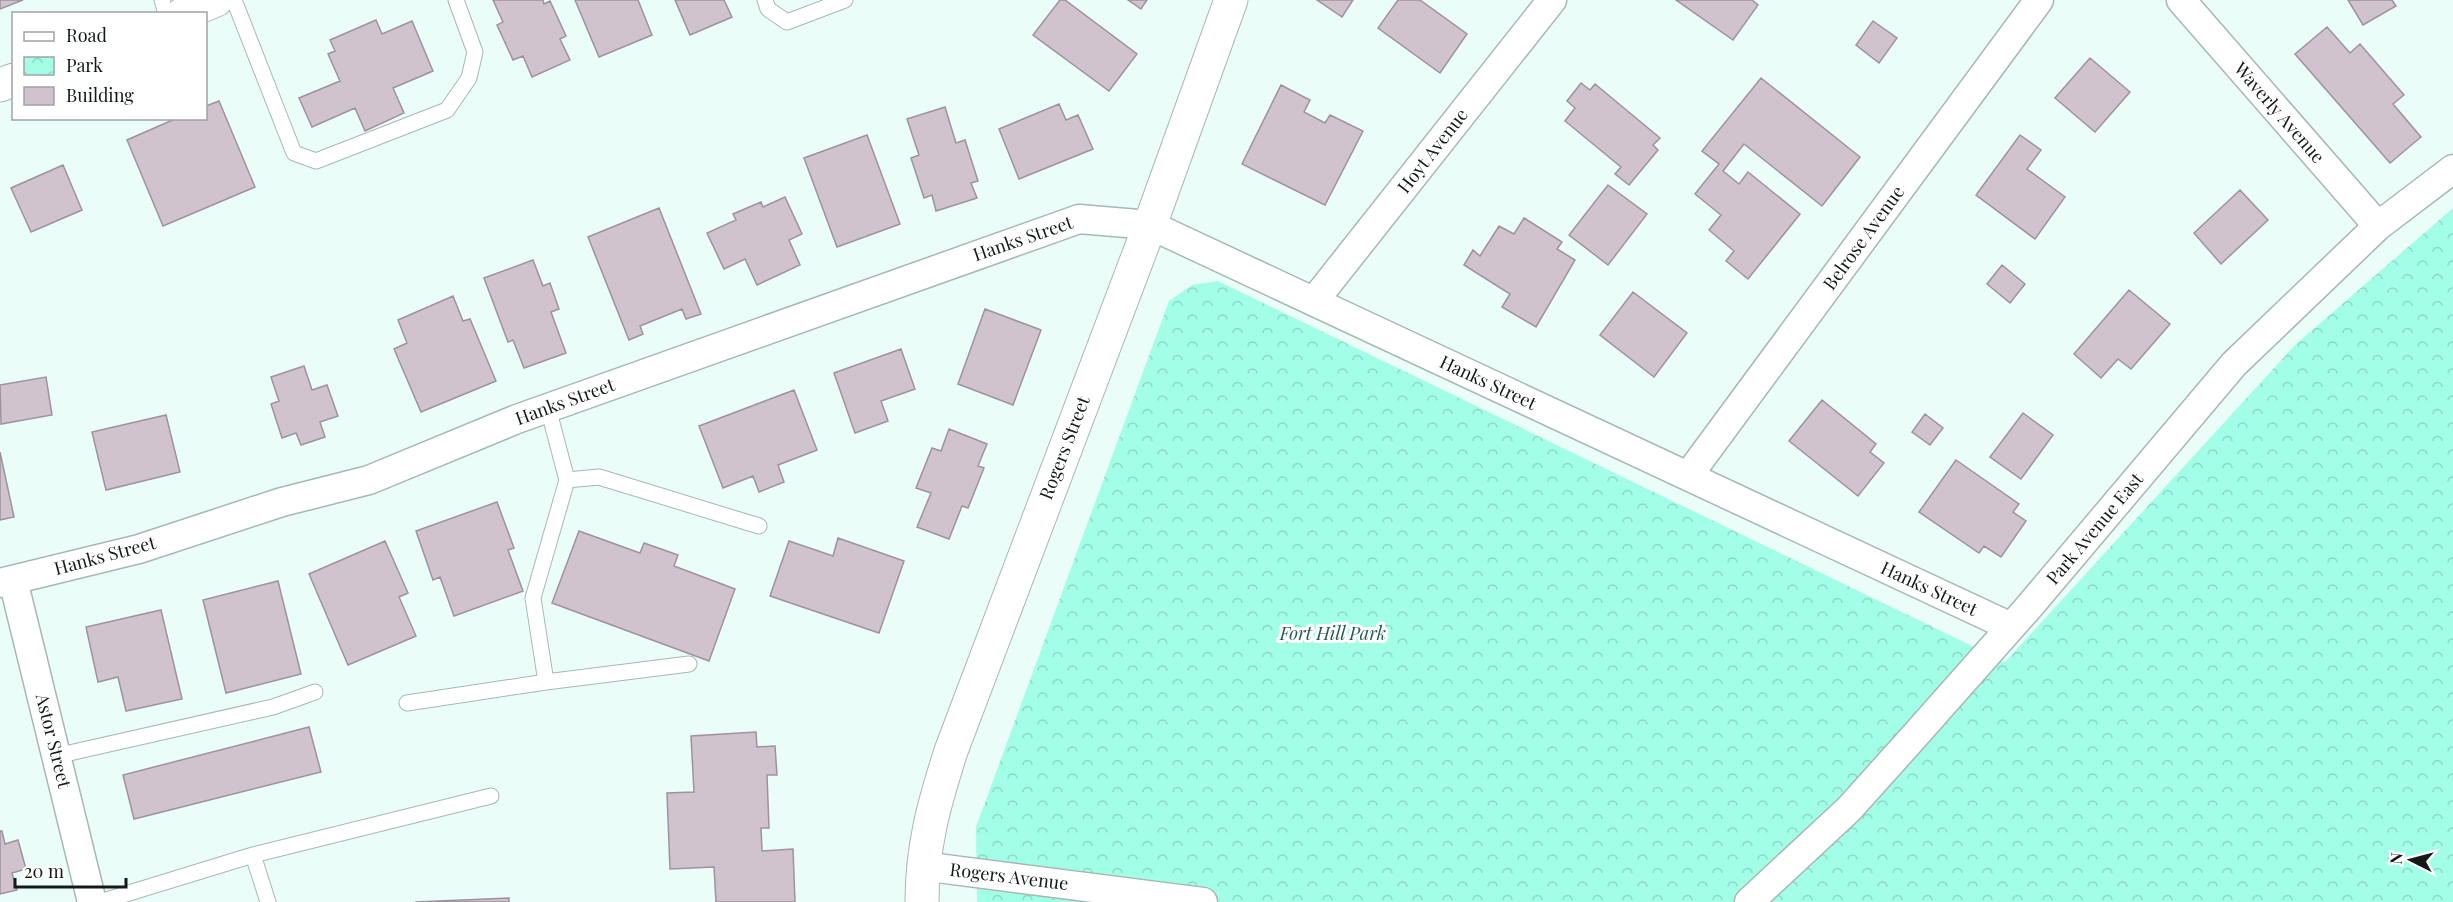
<svg xmlns="http://www.w3.org/2000/svg" width="2453" height="902" viewBox="0 0 2453 902" font-family="'Playfair Display',serif">
<style>
.park{fill:url(#park-crowns)}
.building{fill:#d0c3ce;stroke:#9e929d;stroke-width:1.5}
.lines{fill:none;stroke-linecap:round;stroke-linejoin:round}
.lane-casing{stroke:#a6b8b3;stroke-width:17}
.street-casing{stroke:#a6b8b3;stroke-width:31}
.secondary-casing{stroke:#a6b8b3;stroke-width:35}
.lane{stroke:#fff;stroke-width:15}
.street{stroke:#fff;stroke-width:28}
.secondary{stroke:#fff;stroke-width:33}
.labels{text-anchor:middle;stroke-width:6;stroke-linejoin:round;paint-order:stroke}
.street-label{font-size:18px;fill:#131a18;stroke:#fff}
.park-label{font-size:18px;font-style:italic;fill:#265c50;stroke:#fff}
</style>
<defs>
<pattern id="park-crowns" width="20" height="18" patternUnits="userSpaceOnUse" patternTransform="scale(1.5)"><rect width="20" height="18" fill="#a3fee7"/><path d="M2 6a3 3 0 1 1 6 0M12 15a3 3 0 1 1 6 0" fill="none" stroke="#8bd9c5"/></pattern>
</defs>
<rect width="100%" height="100%" fill="#ebfdf8"/>
<path class="park" d="M 2453,208 L 2453,902 L 977,902 L 976,827 L 1169,301 L 1192,285 L 1218,281 L 2005,662 L 2295,345 Z"/>
<path class="building" d="M 0,0 L 23,0 L 0,9 Z
M 493,0 L 543,0 L 544,4 L 550,1 L 566,36 L 560,39 L 570,60 L 532,77 L 523,56 L 513,60 L 497,25 L 503,22 Z
M 575,0 L 638,0 L 652,35 L 599,57 Z
M 675,0 L 724,0 L 732,17 L 690,35 Z
M 1060,0 L 1065,0 L 1137,54 L 1109,91 L 1033,35 Z
M 1128,0 L 1147,0 L 1141,9 Z
M 1317,0 L 1353,0 L 1342,17 Z
M 1398,0 L 1420,0 L 1467,34 L 1440,73 L 1378,28 Z
M 1676,0 L 1752,0 L 1758,5 L 1733,40 Z
M 2348,0 L 2392,0 L 2396,6 L 2363,25 Z
M 376,20 L 382,34 L 412,21 L 433,71 L 393,88 L 404,113 L 365,131 L 355,108 L 312,127 L 299,98 L 340,81 L 328,54 L 335,51 L 330,40 Z
M 1873,21 L 1897,38 L 1879,63 L 1856,45 Z
M 2327,27 L 2350,53 L 2360,44 L 2404,95 L 2393,104 L 2421,137 L 2390,163 L 2295,54 Z
M 2090,58 L 2130,92 L 2095,132 L 2055,98 Z
M 1761,78 L 1860,157 L 1822,206 L 1744,144 L 1723,171 L 1739,184 L 1748,172 L 1800,214 L 1748,279 L 1726,261 L 1734,251 L 1709,230 L 1721,215 L 1695,194 L 1719,164 L 1702,151 Z
M 1581,83 L 1590,90 L 1595,84 L 1660,138 L 1653,145 L 1658,150 L 1629,185 L 1615,174 L 1621,167 L 1565,121 L 1575,108 L 1567,101 Z
M 1281,85 L 1310,100 L 1304,112 L 1325,123 L 1330,115 L 1363,131 L 1325,205 L 1242,164 Z
M 219,101 L 255,187 L 163,226 L 127,140 L 177,118 L 206,118 L 206,106 Z
M 1059,104 L 1066,120 L 1078,115 L 1093,149 L 1019,179 L 999,129 Z
M 945,107 L 956,143 L 965,140 L 978,181 L 971,183 L 977,198 L 936,211 L 932,195 L 924,198 L 911,158 L 919,155 L 907,119 Z
M 867,135 L 900,224 L 837,247 L 804,158 Z
M 2020,135 L 2041,150 L 2027,169 L 2065,197 L 2035,239 L 1976,195 Z
M 63,165 L 82,210 L 31,232 L 11,188 Z
M 1608,185 L 1647,214 L 1608,265 L 1569,235 Z
M 2240,190 L 2268,220 L 2221,264 L 2194,233 Z
M 785,197 L 802,234 L 789,240 L 800,265 L 757,285 L 745,259 L 724,269 L 707,233 L 736,220 L 733,214 L 761,202 L 763,207 Z
M 659,208 L 701,314 L 686,319 L 682,309 L 640,326 L 643,334 L 629,340 L 588,237 Z
M 1524,218 L 1562,242 L 1557,249 L 1575,260 L 1536,327 L 1502,307 L 1510,294 L 1464,265 L 1473,250 L 1480,256 L 1499,226 L 1514,234 Z
M 533,260 L 543,286 L 550,283 L 559,309 L 551,312 L 566,353 L 524,368 L 513,340 L 508,342 L 484,278 Z
M 2002,265 L 2025,284 L 2010,303 L 1987,284 Z
M 2129,290 L 2170,324 L 2131,369 L 2118,359 L 2101,378 L 2074,354 Z
M 1633,292 L 1687,333 L 1654,377 L 1600,335 Z
M 453,296 L 463,321 L 470,319 L 496,381 L 421,412 L 394,349 L 407,343 L 398,320 Z
M 985,309 L 1041,330 L 1013,405 L 958,384 Z
M 901,349 L 915,389 L 881,401 L 888,421 L 855,433 L 834,373 Z
M 304,366 L 312,390 L 327,385 L 338,416 L 320,422 L 325,437 L 301,445 L 296,433 L 282,438 L 271,404 L 279,401 L 271,377 Z
M 46,377 L 52,415 L 1,424 L 0,385 Z
M 794,390 L 817,450 L 778,465 L 784,482 L 759,492 L 753,476 L 723,488 L 699,426 Z
M 1822,400 L 1876,444 L 1870,452 L 1884,463 L 1858,496 L 1789,441 Z
M 2023,413 L 2053,435 L 2021,479 L 1990,457 Z
M 1925,414 L 1943,428 L 1930,445 L 1912,432 Z
M 166,415 L 180,472 L 106,490 L 92,432 Z
M 949,429 L 987,444 L 978,466 L 984,468 L 968,508 L 962,506 L 949,539 L 917,527 L 931,493 L 916,488 L 932,448 L 941,451 Z
M 0,452 L 14,517 L 0,520 Z
M 1956,460 L 2019,504 L 2013,512 L 2026,521 L 2001,557 L 1984,546 L 1979,553 L 1919,512 Z
M 497,502 L 514,548 L 508,550 L 523,591 L 454,616 L 440,577 L 433,580 L 416,531 Z
M 579,531 L 640,553 L 644,543 L 678,555 L 674,566 L 735,589 L 709,661 L 552,603 Z
M 838,538 L 904,561 L 879,633 L 770,596 L 789,541 L 833,556 Z
M 385,541 L 408,593 L 399,597 L 416,636 L 348,665 L 309,574 Z
M 278,581 L 301,674 L 226,693 L 203,600 Z
M 161,610 L 182,699 L 126,711 L 118,677 L 98,682 L 86,627 Z
M 309,727 L 321,772 L 134,819 L 123,775 Z
M 756,732 L 757,747 L 775,746 L 777,775 L 767,775 L 769,828 L 761,828 L 762,851 L 793,849 L 795,902 L 716,902 L 714,867 L 670,869 L 667,793 L 694,792 L 691,736 Z
M 0,831 L 2,831 L 5,844 L 18,840 L 26,869 L 12,873 L 17,890 L 0,894 Z
M 509,898 L 509,902 L 415,902 Z"/>
<g class="lines">
<defs>
<path id="lane" d="M 162,0 L 166,14
M 234,0 L 294,153 L 316,161 L 447,110 L 469,78 L 475,52 L 456,0
M 765,0 L 768,9 L 787,22 L 845,0
M 567,480 L 599,477 L 759,526
M 546,682 L 689,664
M 407,703 L 546,682 L 533,598 L 567,480 L 548,408
M 56,756 L 273,707 L 315,692
M 100,902 L 253,855
M 268,902 L 253,855 L 491,796"/>
<path id="street" d="M 2181,0 L 2378,226
M 1314,301 L 1552,0
M 1688,476 L 2039,0
M 13,580 L 92,902
M 0,583 L 139,549 L 282,502 L 369,480 L 517,419 L 1079,219 L 1150,225 L 2011,627
M 922,866 L 1203,902
M 1749,902 L 1849,809 L 1911,740 L 2028,608 L 2234,364 L 2378,226 L 2453,169"/>
<path id="secondary" d="M 183,14 L 216,0
M 0,85 L 14,80
M 922,902 C 922,846 934,804 951,751 L 1150,225 L 1231,0"/>
</defs>
<use href="#lane" class="lane-casing"/>
<use href="#street" class="street-casing"/>
<use href="#secondary" class="secondary-casing"/>
<use href="#lane" class="lane"/>
<use href="#street" class="street"/>
<use href="#secondary" class="secondary"/>
</g>
<g class="labels">
<g class="street-label">
<text transform="translate(2279 113) rotate(49)" y="6">Waverly Avenue</text>
<text transform="translate(1433 151) rotate(-52)" y="6">Hoyt Avenue</text>
<text transform="translate(1864 238) rotate(-54)" y="6">Belrose Avenue</text>
<text transform="translate(1023 239) rotate(-19)" y="6">Hanks Street</text>
<text transform="translate(1488 383) rotate(25)" y="6">Hanks Street</text>
<text transform="translate(565 402) rotate(-20)" y="6">Hanks Street</text>
<text transform="translate(1065 448) rotate(-69)" y="6">Rogers Street</text>
<text transform="translate(2095 529) rotate(-50)" y="6">Park Avenue East</text>
<text transform="translate(105 556) rotate(-15)" y="6">Hanks Street</text>
<text transform="translate(1929 589) rotate(25)" y="6">Hanks Street</text>
<text transform="translate(53 741) rotate(76)" y="6">Astor Street</text>
<text transform="translate(1009 877) rotate(7)" y="6">Rogers Avenue</text>
</g>
<g class="park-label">
<text x="1333" y="640">Fort Hill Park</text>
</g>
</g>
<rect x="12" y="12" width="195" height="108" fill="#ffffff" stroke="#a1a3a3" stroke-width="1.5"/>
<rect x="24" y="32" width="30" height="9" fill="#ffffff" stroke="#a1a3a3" stroke-width="1.5"/>
<text x="66" y="42" font-size="18" fill="#131a18">Road</text>
<rect x="24" y="57" width="30" height="18" fill="url(#park-crowns)" stroke="#a1a3a3" stroke-width="1.5"/>
<text x="66" y="72" font-size="18" fill="#131a18">Park</text>
<rect x="24" y="87" width="30" height="18" fill="#d0c3ce" stroke="#a1a3a3" stroke-width="1.5"/>
<text x="66" y="102" font-size="18" fill="#131a18">Building</text>
<g transform="translate(2411 860) rotate(276)" stroke="#ffffff" stroke-width="4.5" paint-order="stroke">
<path d="M0-4.5L10 22L0 15L-10 22Z" fill="#131a18"/>
<text y="-9" font-size="16" font-weight="bold" text-anchor="middle" fill="#131a18">N</text>
</g>
<path d="M15 878v9h111v-9" fill="none" stroke="#131a18" stroke-width="3"/>
<text x="24" y="878" font-size="18" fill="#131a18" stroke="#ffffff" stroke-width="4.5" paint-order="stroke">20 m</text>
</svg>
